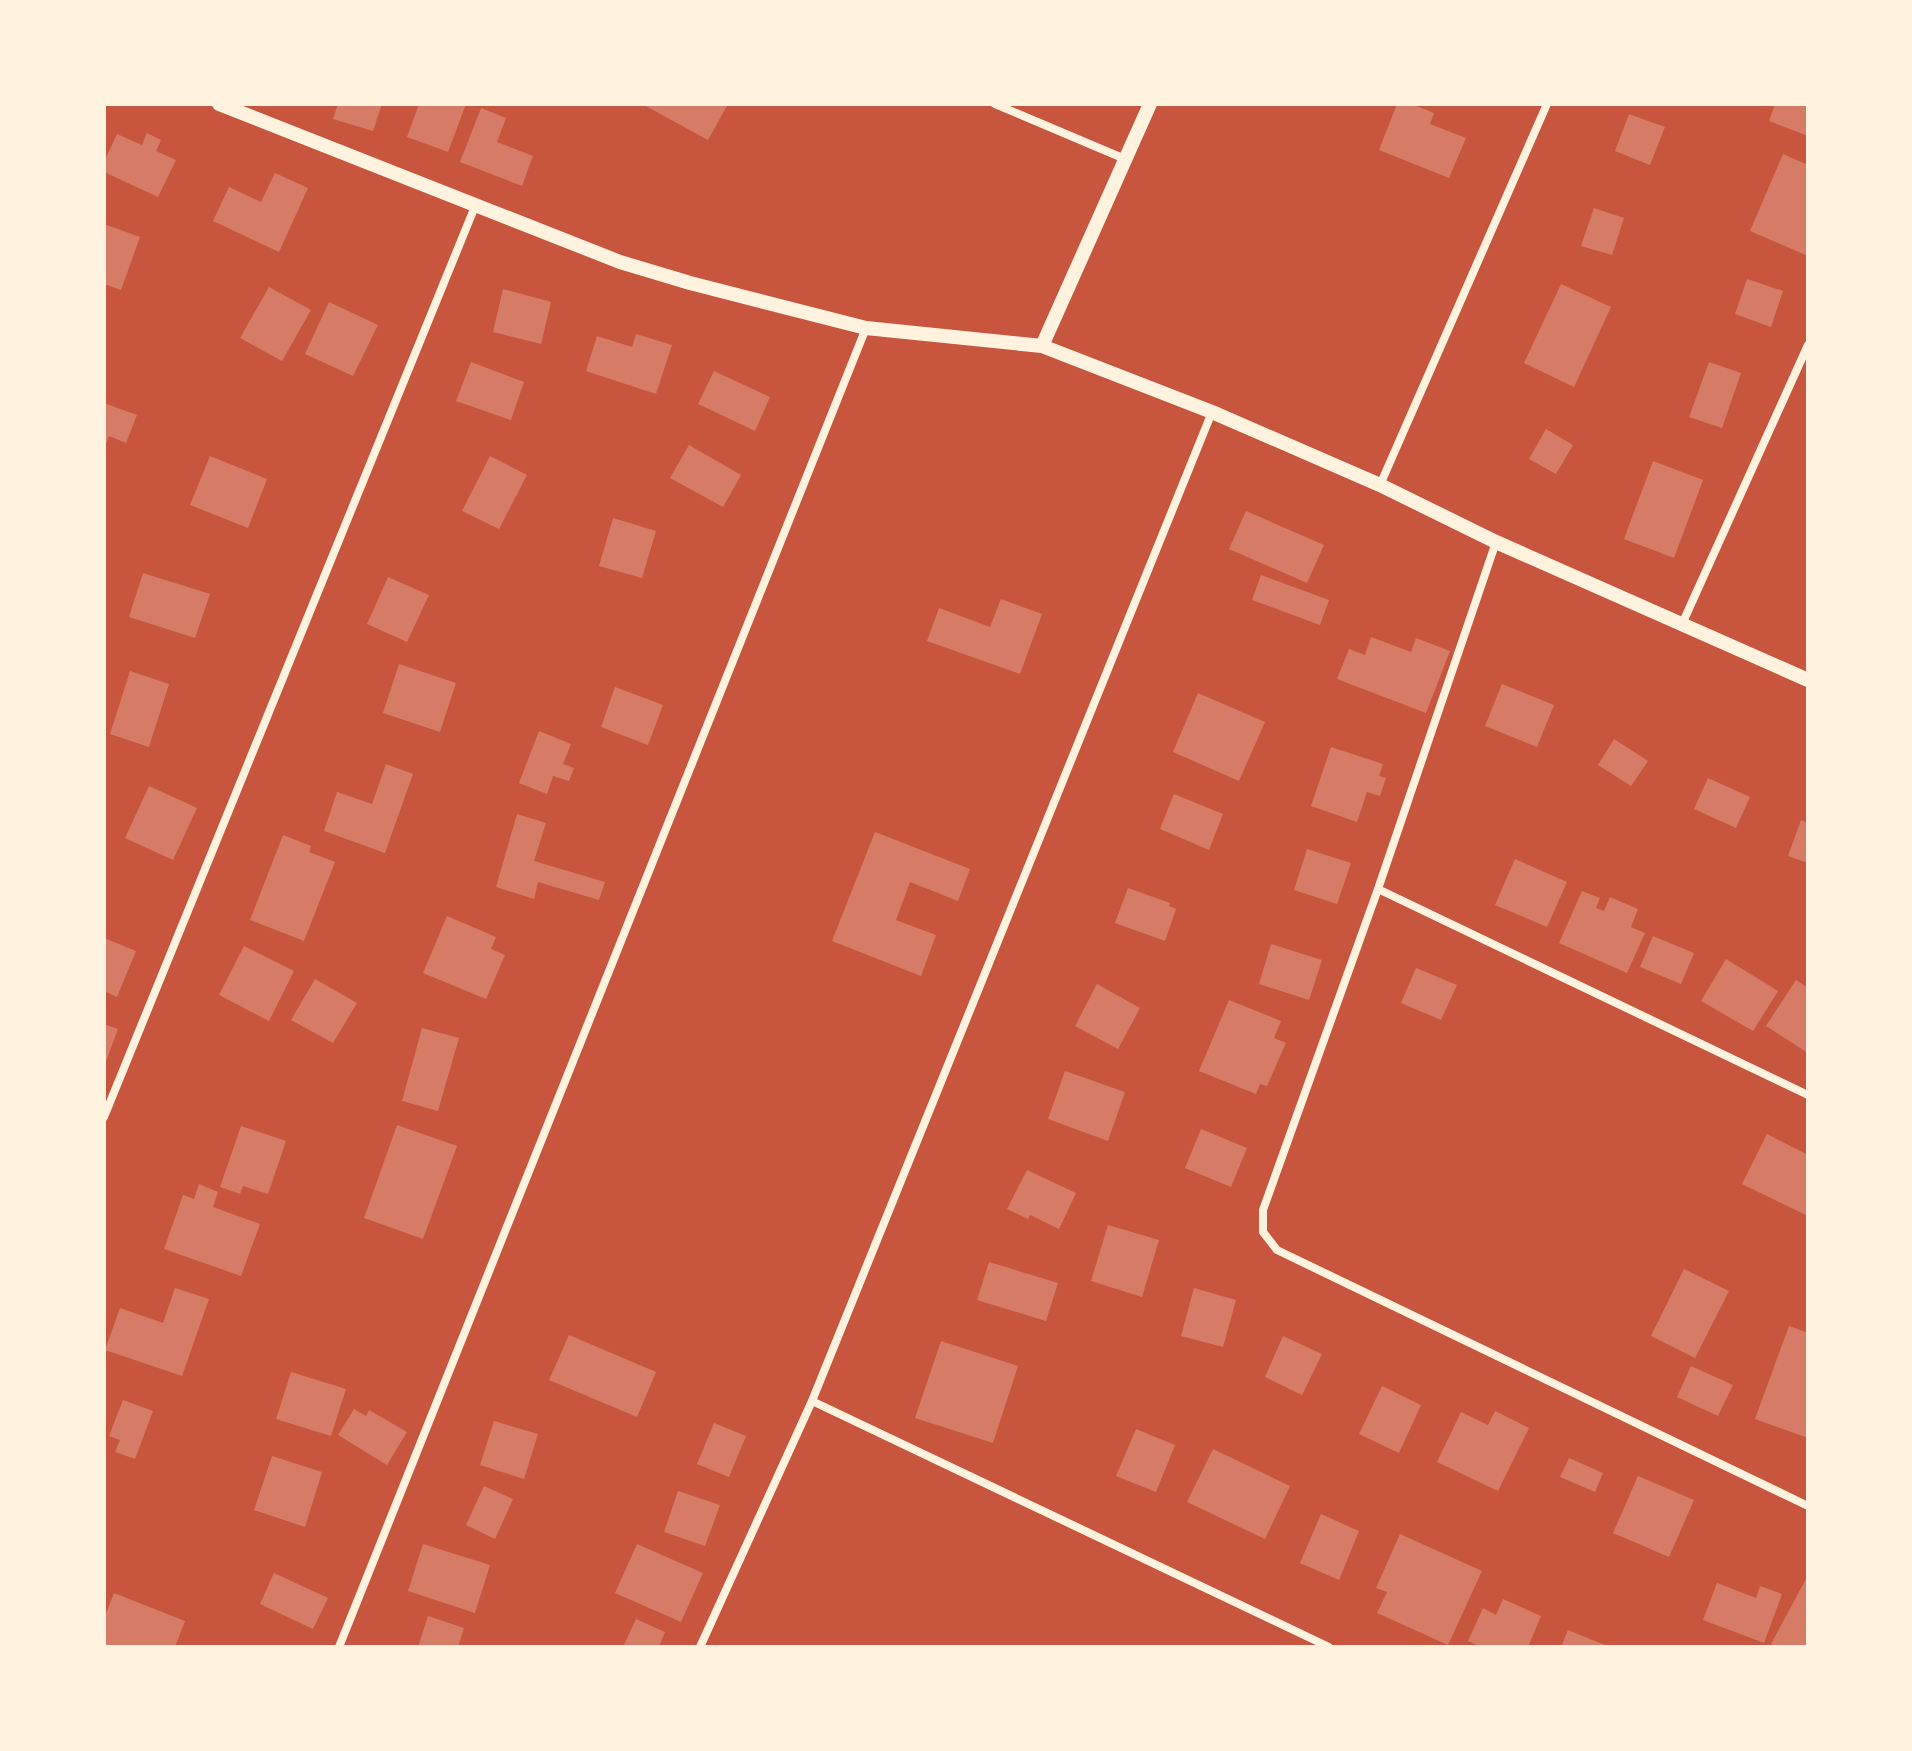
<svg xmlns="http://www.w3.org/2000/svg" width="1912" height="1751" viewBox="0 0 1912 1751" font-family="'Fira Sans Condensed',sans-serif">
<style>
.building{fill:#d67c66}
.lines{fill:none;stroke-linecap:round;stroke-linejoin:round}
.minor{stroke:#fff3e0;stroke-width:8}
.tertiary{stroke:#fff3e0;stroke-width:14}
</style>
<rect width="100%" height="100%" fill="#c8553d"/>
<path class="building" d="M 338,104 L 382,104 L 373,131 L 333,119 Z
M 419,104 L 466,104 L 448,152 L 407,137 Z
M 642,104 L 728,104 L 708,140 Z
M 1397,104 L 1411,104 L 1434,113 L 1430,124 L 1466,138 L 1449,178 L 1379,150 Z
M 1775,104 L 1808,104 L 1808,136 L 1769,121 Z
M 481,108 L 506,118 L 497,142 L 533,156 L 522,186 L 460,162 Z
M 1629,114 L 1665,127 L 1650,165 L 1615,151 Z
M 147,133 L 161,140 L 156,151 L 176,160 L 158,197 L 104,172 L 104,162 L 117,134 L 142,145 Z
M 1783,154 L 1808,165 L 1808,256 L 1750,231 Z
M 275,173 L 308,188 L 279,252 L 213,221 L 229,187 L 261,202 Z
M 1594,208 L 1624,218 L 1612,255 L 1581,246 Z
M 104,224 L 140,237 L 121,290 L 104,284 Z
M 1747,279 L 1783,291 L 1771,327 L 1735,314 Z
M 1561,284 L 1611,307 L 1574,387 L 1524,363 Z
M 269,287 L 311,310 L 282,361 L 240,338 Z
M 503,289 L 551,302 L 541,344 L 493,332 Z
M 329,302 L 378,325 L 353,376 L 305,354 Z
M 636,334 L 672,345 L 656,394 L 586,371 L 597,336 L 632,347 Z
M 471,362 L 524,382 L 511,420 L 456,401 Z
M 1709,362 L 1741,373 L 1722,428 L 1689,417 Z
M 714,371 L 770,397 L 755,431 L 698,404 Z
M 104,403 L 137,415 L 126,443 L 109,436 L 104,449 Z
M 1546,429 L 1573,445 L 1556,474 L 1529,459 Z
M 689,445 L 741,475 L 723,507 L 670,478 Z
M 210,456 L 267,479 L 248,528 L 190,505 Z
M 490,456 L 527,475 L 499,529 L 462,511 Z
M 1653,461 L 1703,480 L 1674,558 L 1624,539 Z
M 1246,511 L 1324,545 L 1307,583 L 1229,549 Z
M 613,518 L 656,531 L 642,578 L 599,566 Z
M 143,573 L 210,594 L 195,638 L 129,617 Z
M 1261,575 L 1329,600 L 1320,625 L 1252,600 Z
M 388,577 L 429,595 L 407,642 L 367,624 Z
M 1001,599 L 1042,614 L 1020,674 L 927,641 L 939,608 L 990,627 Z
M 1371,637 L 1411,652 L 1416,638 L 1450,651 L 1426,713 L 1337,679 L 1349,649 L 1365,655 Z
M 399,664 L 456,683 L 440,732 L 383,713 Z
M 130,671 L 169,684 L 149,747 L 110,734 Z
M 1502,684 L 1554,705 L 1537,747 L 1485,726 Z
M 615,687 L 663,705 L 648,745 L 601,727 Z
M 1198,693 L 1265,722 L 1239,781 L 1173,752 Z
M 539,731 L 571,744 L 563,764 L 574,768 L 569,781 L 553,776 L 547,794 L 519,783 Z
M 1614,739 L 1648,761 L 1631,786 L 1598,765 Z
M 1331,747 L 1383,764 L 1379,776 L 1386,778 L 1380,796 L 1367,792 L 1357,822 L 1311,806 Z
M 386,764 L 413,774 L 385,853 L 324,831 L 337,792 L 372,804 Z
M 1708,778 L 1750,797 L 1736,828 L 1694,809 Z
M 149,786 L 197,808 L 173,860 L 125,838 Z
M 1174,794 L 1223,814 L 1209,850 L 1160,829 Z
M 517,814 L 546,823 L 534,861 L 605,882 L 599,900 L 538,882 L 534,899 L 496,887 Z
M 1801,820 L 1808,823 L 1808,863 L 1788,856 Z
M 875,832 L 970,869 L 958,901 L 910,882 L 896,920 L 936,935 L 921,976 L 832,941 Z
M 283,835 L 311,846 L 309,852 L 335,862 L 304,941 L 250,920 Z
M 1307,849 L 1351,863 L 1337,904 L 1294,890 Z
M 1515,859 L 1567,882 L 1547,927 L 1495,905 Z
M 1128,888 L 1170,903 L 1169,906 L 1176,909 L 1165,941 L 1115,923 Z
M 1582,891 L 1600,898 L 1596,908 L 1604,911 L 1610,897 L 1638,909 L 1631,927 L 1645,933 L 1627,973 L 1559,943 Z
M 447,916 L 496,937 L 491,949 L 505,955 L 486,999 L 423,973 Z
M 1653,936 L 1694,953 L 1681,984 L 1640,967 Z
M 104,938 L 136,951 L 117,997 L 104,991 Z
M 1271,944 L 1322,960 L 1309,1000 L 1259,984 Z
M 244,946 L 294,971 L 269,1021 L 219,995 Z
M 1726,959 L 1778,991 L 1753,1031 L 1701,1001 Z
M 1416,968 L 1457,985 L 1441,1020 L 1401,1003 Z
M 315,979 L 357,1003 L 333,1043 L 291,1020 Z
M 1796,980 L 1808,988 L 1808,1053 L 1766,1026 Z
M 1097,984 L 1140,1008 L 1118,1049 L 1075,1026 Z
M 1229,1000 L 1281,1021 L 1274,1038 L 1286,1043 L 1267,1086 L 1260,1084 L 1256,1094 L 1199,1071 Z
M 104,1024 L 118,1029 L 104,1067 Z
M 422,1028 L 459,1038 L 438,1111 L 402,1101 Z
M 1065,1071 L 1125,1092 L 1108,1141 L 1048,1119 Z
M 397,1125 L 457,1146 L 423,1239 L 364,1218 Z
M 241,1126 L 286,1141 L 268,1194 L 243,1186 L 240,1194 L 220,1187 Z
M 1201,1129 L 1247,1148 L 1231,1187 L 1185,1168 Z
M 1767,1134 L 1808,1155 L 1808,1216 L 1742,1184 Z
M 1027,1170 L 1076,1193 L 1059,1229 L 1030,1215 L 1028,1219 L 1007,1209 Z
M 199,1184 L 218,1192 L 213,1207 L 260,1224 L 241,1276 L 164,1249 L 183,1195 L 194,1199 Z
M 1108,1225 L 1159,1240 L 1142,1297 L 1091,1281 Z
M 989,1262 L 1058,1283 L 1046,1321 L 977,1300 Z
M 1684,1269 L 1729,1291 L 1695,1358 L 1651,1336 Z
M 175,1288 L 209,1299 L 182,1376 L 105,1350 L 120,1308 L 163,1323 Z
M 1194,1288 L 1236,1300 L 1223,1347 L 1181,1336 Z
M 1789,1326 L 1808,1333 L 1808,1438 L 1755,1419 Z
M 569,1335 L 656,1372 L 637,1417 L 549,1380 Z
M 1283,1336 L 1322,1354 L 1302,1395 L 1265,1377 Z
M 941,1341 L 1018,1366 L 993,1443 L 915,1418 Z
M 1691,1366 L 1733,1385 L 1718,1416 L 1677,1397 Z
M 291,1372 L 346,1389 L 331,1436 L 276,1419 Z
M 1382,1386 L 1421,1405 L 1399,1453 L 1359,1434 Z
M 123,1400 L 153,1411 L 135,1459 L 115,1452 L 120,1440 L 109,1436 Z
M 354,1409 L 366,1416 L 369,1410 L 407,1432 L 387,1465 L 338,1435 Z
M 1495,1411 L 1529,1428 L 1498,1491 L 1437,1462 L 1461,1412 L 1488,1425 Z
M 494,1421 L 538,1434 L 524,1479 L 480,1465 Z
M 714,1423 L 746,1436 L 729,1477 L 697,1464 Z
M 1136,1429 L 1175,1445 L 1156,1492 L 1116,1476 Z
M 1213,1449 L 1290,1486 L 1265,1539 L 1187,1502 Z
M 272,1456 L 322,1472 L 305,1527 L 254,1510 Z
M 1569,1458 L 1603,1473 L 1595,1492 L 1560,1477 Z
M 1638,1476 L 1694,1500 L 1669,1557 L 1613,1533 Z
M 484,1486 L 513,1499 L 495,1539 L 466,1525 Z
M 678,1491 L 720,1505 L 705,1546 L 664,1532 Z
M 1321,1514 L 1359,1531 L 1339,1580 L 1300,1563 Z
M 1400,1534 L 1482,1571 L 1448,1645 L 1377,1613 L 1387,1592 L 1376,1588 Z
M 423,1544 L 490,1565 L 475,1613 L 408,1591 Z
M 637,1544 L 703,1573 L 681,1622 L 615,1593 Z
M 274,1573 L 328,1598 L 313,1629 L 260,1604 Z
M 1808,1575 L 1808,1647 L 1777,1647 L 1771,1644 Z
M 1717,1583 L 1756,1598 L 1760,1586 L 1782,1594 L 1764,1643 L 1703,1620 Z
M 114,1593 L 185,1621 L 175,1647 L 104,1647 L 104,1619 Z
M 1503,1599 L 1541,1616 L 1528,1647 L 1481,1647 L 1468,1641 L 1483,1608 L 1496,1615 Z
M 428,1616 L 464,1628 L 458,1647 L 418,1647 Z
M 636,1619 L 665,1632 L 659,1647 L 623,1647 Z
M 1568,1630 L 1610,1647 L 1561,1647 Z"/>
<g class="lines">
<path class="minor" d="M 995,104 L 1125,159
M 1380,485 L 1547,104
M 1496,542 L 1378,889 L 1263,1210 L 1263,1232 L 1277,1250 L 1808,1506
M 1683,622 L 1808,345
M 1378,889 L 1808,1095
M 104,1117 L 476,204
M 812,1401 L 1329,1647
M 339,1647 L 866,328
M 700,1647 L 812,1401 L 1212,412"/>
<path class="tertiary" d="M 219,104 L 620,262 L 690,283 L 866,328 L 1042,346 L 1212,412 L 1380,485 L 1496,542 L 1808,680
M 1042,346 L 1150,104"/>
</g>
<rect width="1912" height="1751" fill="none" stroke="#fff3e0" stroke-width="212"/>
</svg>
